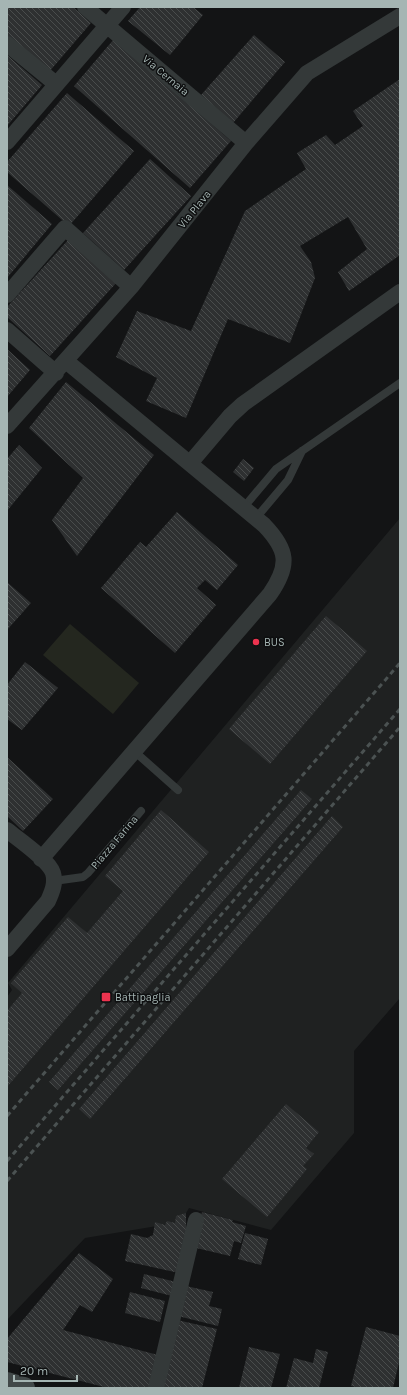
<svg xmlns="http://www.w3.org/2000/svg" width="407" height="1395" viewBox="0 0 407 1395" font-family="Karla,sans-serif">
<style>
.built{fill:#1f2121}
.pitch{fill:#24271f}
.building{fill:url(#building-back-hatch)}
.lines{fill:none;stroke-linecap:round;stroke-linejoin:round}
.lane{stroke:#343939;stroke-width:8}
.street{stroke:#343939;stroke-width:16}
.secondary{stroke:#424949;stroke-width:22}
.rail{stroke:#4b5252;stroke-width:3;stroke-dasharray:5 4;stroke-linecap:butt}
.poi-dot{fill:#ed334f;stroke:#0e0f10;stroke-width:1.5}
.labels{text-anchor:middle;stroke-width:3;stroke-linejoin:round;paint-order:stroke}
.street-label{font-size:11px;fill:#a5b5b3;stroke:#0e0f10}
.poi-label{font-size:11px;fill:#a5b5b3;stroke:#0e0f10;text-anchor:start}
</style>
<defs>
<pattern id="building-back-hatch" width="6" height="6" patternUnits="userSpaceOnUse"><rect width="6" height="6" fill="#2e3031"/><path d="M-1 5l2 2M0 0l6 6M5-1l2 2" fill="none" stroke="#494c4c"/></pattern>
</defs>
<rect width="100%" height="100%" fill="#131415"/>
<path class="built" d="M 400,518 L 400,998 L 354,1051 L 354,1133 L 271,1230 L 189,1208 L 181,1222 L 85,1238 L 7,1320 L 7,997 L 12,990 L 8,983 Z"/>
<path class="pitch" d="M 70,624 L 139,683 L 113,714 L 43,655 Z"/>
<path class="building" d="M 7,7 L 73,7 L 91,23 L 49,72 L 7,36 Z
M 140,7 L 193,7 L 203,15 L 170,55 L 128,21 Z
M 254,35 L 285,62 L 233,123 L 201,95 Z
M 114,39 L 231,141 L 190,188 L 74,86 Z
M 7,55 L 42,85 L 7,126 Z
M 400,79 L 400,255 L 349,291 L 338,272 L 367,249 L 348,217 L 300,246 L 311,262 L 315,278 L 290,343 L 228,319 L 186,418 L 146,401 L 157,378 L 116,357 L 137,311 L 191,331 L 245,211 L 306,169 L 297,153 L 326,135 L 335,145 L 363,126 L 353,111 Z
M 67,93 L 134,151 L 69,226 L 7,172 L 7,162 Z
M 150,159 L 191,196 L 124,270 L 83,233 Z
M 7,185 L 52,224 L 7,278 Z
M 70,238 L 118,281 L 50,356 L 7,317 L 7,307 Z
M 7,349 L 30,370 L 7,397 Z
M 66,382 L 154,455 L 77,556 L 52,520 L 83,478 L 29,428 Z
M 19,445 L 42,468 L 7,511 L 7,459 Z
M 243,459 L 254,468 L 244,481 L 233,472 Z
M 177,512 L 238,565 L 217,590 L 205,580 L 197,588 L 216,605 L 175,653 L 101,588 L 140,542 L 146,547 Z
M 7,582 L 31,603 L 7,630 Z
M 326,616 L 367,651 L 270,764 L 229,729 Z
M 25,662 L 58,688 L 22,730 L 7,719 L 7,685 Z
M 7,757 L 53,799 L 23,831 L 7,816 Z
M 301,790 L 312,799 L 58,1090 L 49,1082 Z
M 161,810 L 209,852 L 7,1087 L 7,1011 L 22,993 L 11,983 L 68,917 L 87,933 L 123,891 L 105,876 Z
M 332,816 L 343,827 L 90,1119 L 79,1109 Z
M 286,1104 L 319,1132 L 306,1148 L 314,1154 L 303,1166 L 307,1169 L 267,1217 L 222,1179 Z
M 202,1212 L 233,1220 L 232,1222 L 246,1226 L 241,1243 L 234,1241 L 230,1256 L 192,1247 Z
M 186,1213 L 186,1243 L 179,1273 L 125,1261 L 131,1234 L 147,1238 L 153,1235 L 155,1222 L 165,1225 L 167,1221 L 175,1223 L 176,1216 Z
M 245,1233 L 268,1239 L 261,1265 L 238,1259 Z
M 79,1253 L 113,1279 L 92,1312 L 80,1305 L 63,1330 L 158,1355 L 150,1388 L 108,1388 L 7,1362 L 7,1339 Z
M 144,1274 L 176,1282 L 172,1296 L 141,1288 Z
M 186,1286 L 213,1292 L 209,1306 L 222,1309 L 218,1326 L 178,1316 Z
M 130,1292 L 165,1301 L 160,1322 L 125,1313 Z
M 177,1320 L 217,1329 L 202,1388 L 160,1388 Z
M 366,1327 L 400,1336 L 400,1358 L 393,1388 L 361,1388 L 351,1386 Z
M 249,1347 L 280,1354 L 271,1388 L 239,1388 Z
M 316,1349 L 328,1352 L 319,1388 L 286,1388 L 294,1358 L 313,1363 Z"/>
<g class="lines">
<path class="lane" d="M 244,507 L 276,469 L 400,383
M 256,518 L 288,480 L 302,451
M 134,751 L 178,790
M 54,881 L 83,877 L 88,873 L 141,811"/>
<path class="street" d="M 85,7 L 246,143
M 7,44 L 56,84
M 7,142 L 123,7
M 7,295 L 65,228 L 131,287
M 7,330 L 56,373
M 7,426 L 131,287 L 246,143 L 307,73 L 400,16
M 191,462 L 230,416 L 243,404 L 400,292
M 7,830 C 18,839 49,860 53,873 C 56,883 52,892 48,901 L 7,949
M 41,859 L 270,594 C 290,565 288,550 264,525 L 66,361
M 156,1388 L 196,1220"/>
<path class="secondary" d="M 7,1383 L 24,1388"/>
<path class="rail" d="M 7,1116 L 400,663
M 7,1161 L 400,709
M 7,1181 L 400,727"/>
</g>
<g class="poi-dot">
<circle cx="256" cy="642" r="4"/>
<rect x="101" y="992" width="10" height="10" rx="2"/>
</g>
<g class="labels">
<g class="street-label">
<text transform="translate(166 75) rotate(40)" y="4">Via Cernaia</text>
<text transform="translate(194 209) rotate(-51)" y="4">Via Plava</text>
<text transform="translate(114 842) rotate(-50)" y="4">Piazza Farina</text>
</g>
<g class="poi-label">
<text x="264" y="646">BUS</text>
<text x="115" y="1001">Battipaglia</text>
</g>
</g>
<rect width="407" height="1395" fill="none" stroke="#a5b5b3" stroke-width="16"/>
<path d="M14 1375v6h63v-6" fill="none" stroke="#a5b5b3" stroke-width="2"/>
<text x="20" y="1375" font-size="12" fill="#a5b5b3" stroke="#0e0f10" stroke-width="3" paint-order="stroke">20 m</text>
</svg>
